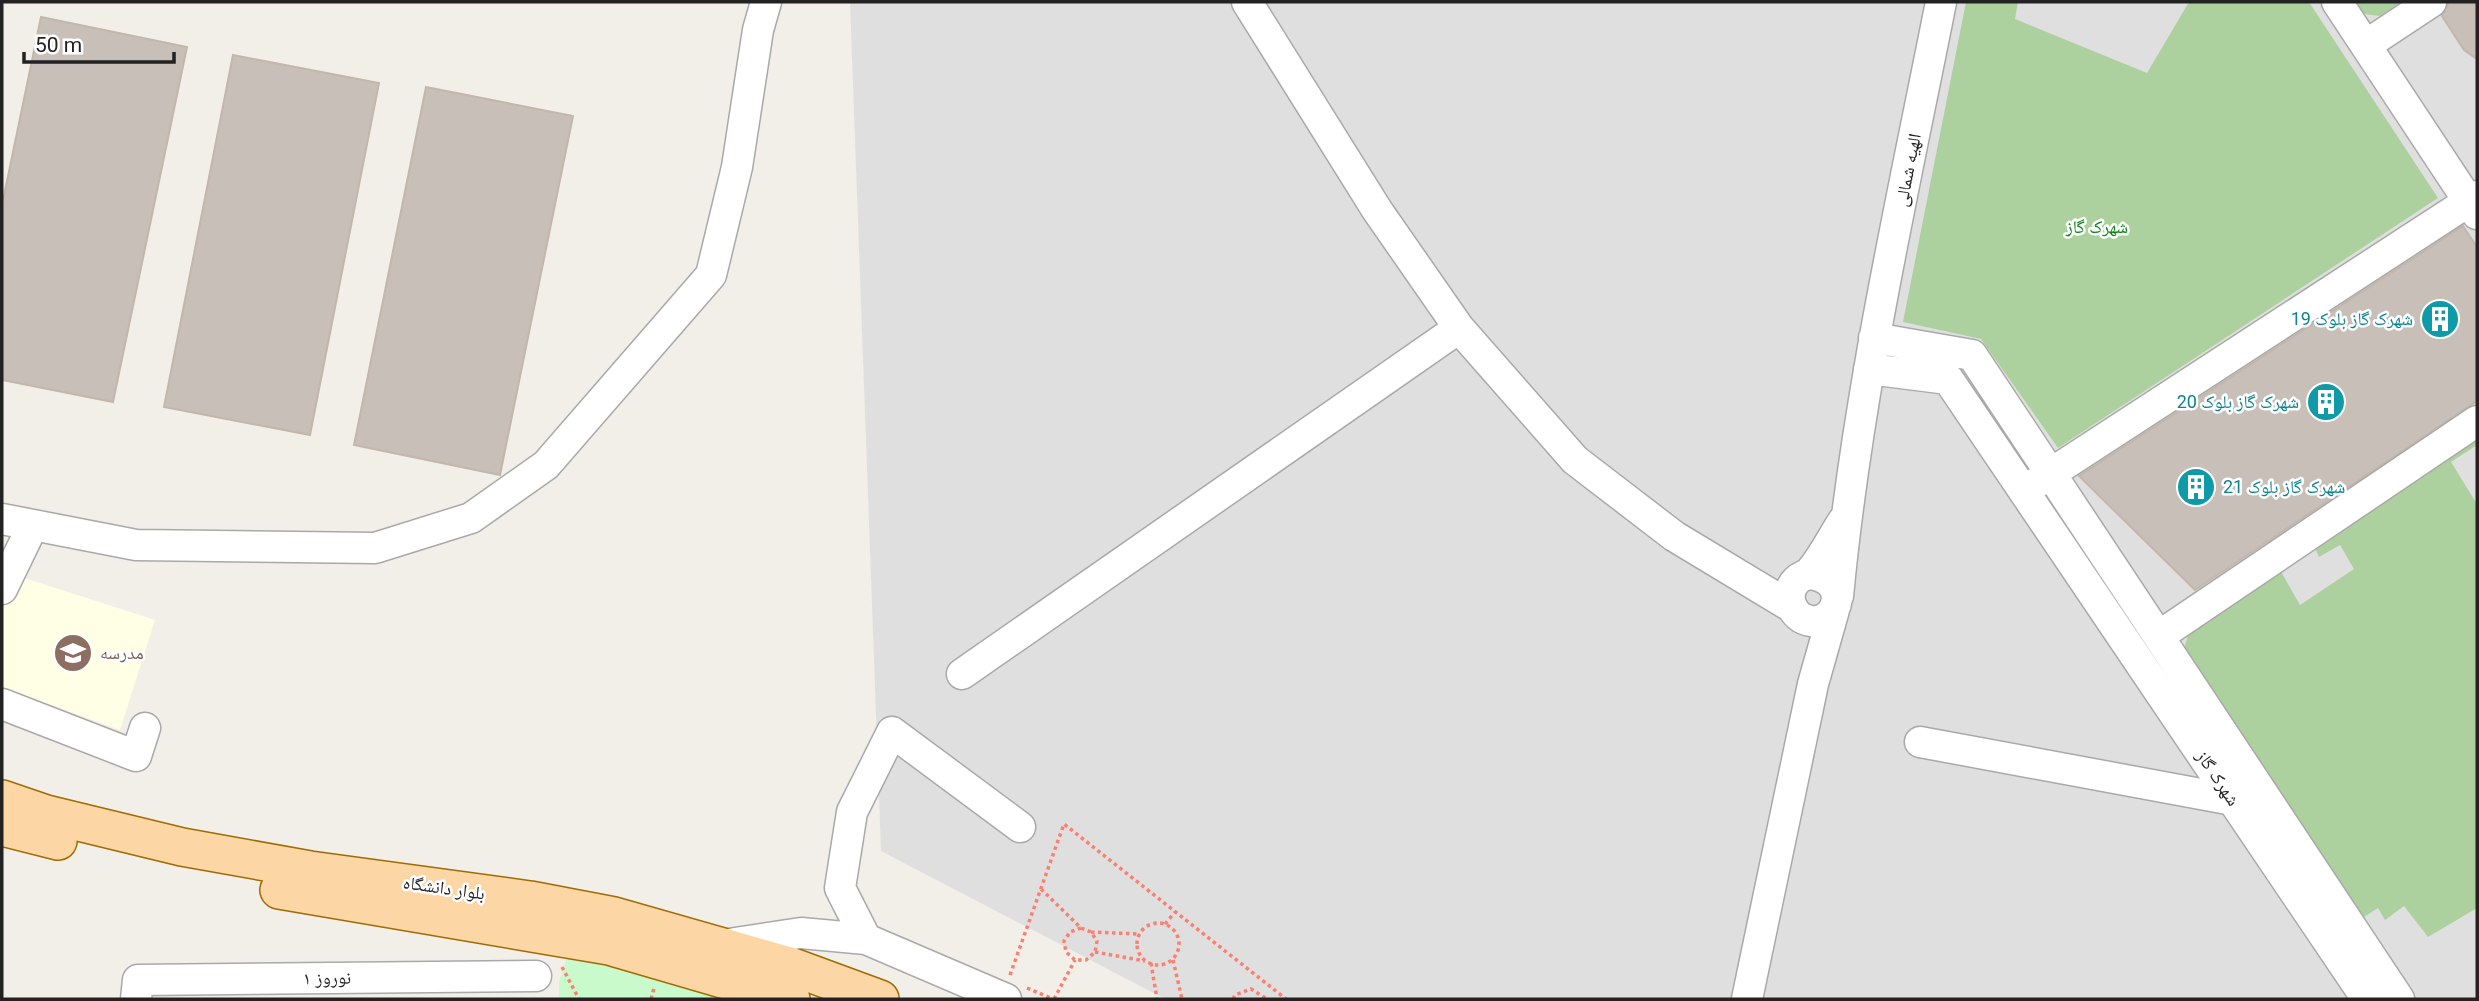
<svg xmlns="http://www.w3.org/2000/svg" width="2479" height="1001" viewBox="0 0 2479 1001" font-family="Roboto,'Noto Naskh Arabic',sans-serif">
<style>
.residential{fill:#e0dfdf}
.education{fill:#ffffe5}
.forest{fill:#add19e}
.park{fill:#c8facc}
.building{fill:#c7bfb8;stroke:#c4b6ab;stroke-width:2}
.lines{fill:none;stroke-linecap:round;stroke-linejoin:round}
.minor-casing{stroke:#a9a9a9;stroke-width:33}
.major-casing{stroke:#a06b00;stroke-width:40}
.path{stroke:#fa8072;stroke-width:3.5;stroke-dasharray:3.5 3.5;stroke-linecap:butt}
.minor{stroke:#fff;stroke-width:30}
.major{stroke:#fcd6a4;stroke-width:37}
.labels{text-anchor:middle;stroke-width:5;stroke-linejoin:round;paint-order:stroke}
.street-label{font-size:18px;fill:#222;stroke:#fff}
.park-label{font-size:18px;fill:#0c8416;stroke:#fff}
.culture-label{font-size:18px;fill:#0d838f;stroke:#fff;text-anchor:end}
.education-label{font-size:18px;fill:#785e54;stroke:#fff;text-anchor:start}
</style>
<rect width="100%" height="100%" fill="#f2efe9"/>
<path class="residential" d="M 850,2 L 2477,2 L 2477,999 L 1165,999 L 881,851 Z"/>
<path class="education" d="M 9,573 L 155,620 L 120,730 L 2,687 L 2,599 Z"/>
<path class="forest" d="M 1966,2 L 2018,2 L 2015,19 L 2147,73 L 2189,2 L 2309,2 L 2438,198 L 2058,448 L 1981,339 L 1903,322 Z
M 2356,2 L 2402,2 L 2380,16 L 2364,14 Z
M 2477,437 L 2477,445 L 2451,462 L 2477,504 L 2477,908 L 2428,937 L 2404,906 L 2385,920 L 2378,908 L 2364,917 L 2183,652 L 2189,632 L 2280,570 L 2300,605 L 2354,569 L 2340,545 L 2319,557 L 2314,546 Z"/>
<path class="park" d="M 585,957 L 754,999 L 559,999 L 559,982 L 567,958 Z"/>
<path class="building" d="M 2449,2 L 2477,2 L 2477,59 L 2464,50 L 2442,16 Z
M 41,17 L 187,47 L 113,402 L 2,380 L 2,205 Z
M 233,55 L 379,83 L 310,435 L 164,407 Z
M 426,87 L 573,116 L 500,475 L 354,445 Z
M 2463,226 L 2477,247 L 2477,401 L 2195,590 L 2079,476 Z"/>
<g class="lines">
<defs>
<path id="minor" d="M 1247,2 L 1377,210 L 1459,328 L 1575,460 L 1674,536 L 1790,606
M 2337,2 L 2477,214
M 2366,45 L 2431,2
M 1874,338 L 1972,355 L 2399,999
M 1869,369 L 1948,379 L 2367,999
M 2036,483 L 2477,196
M 2,519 L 33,525 L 2,589
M 33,525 L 136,545 L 375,548 L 471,518 L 546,465 L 711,275 L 737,167 L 758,30 L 766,2
M 1809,574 C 1851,578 1840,624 1811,621 C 1792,619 1782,594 1797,580 C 1801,576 1806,576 1810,572 C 1823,557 1832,538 1843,521
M 1838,596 C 1857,396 1902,199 1941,2
M 2159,636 L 2477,421
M 962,674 L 1459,328
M 2,704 L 136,756 L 145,728
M 1920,742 L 2233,800
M 866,939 L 840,888 L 852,812 L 892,732 L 1020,827
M 722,945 L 801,933 L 866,939 L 1006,999
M 136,999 L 138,980 L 536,976
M 1747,999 L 1813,684 L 1834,610"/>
<path id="major" d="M 2,799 L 46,814 L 182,847 L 310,870 L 530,900 L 614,916 L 793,967 L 880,999
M 2,827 L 58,841
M 279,890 L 609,946 L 791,999"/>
</defs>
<use href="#minor" class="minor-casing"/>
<use href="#major" class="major-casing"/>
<path class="path" d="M 1041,889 L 1081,928 L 1091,932 L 1097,941 L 1095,952 L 1086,960 L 1075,960 L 1066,952 L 1064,941 L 1070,932 L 1081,928
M1137 944a21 21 0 1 1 42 0a21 21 0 1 1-42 0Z
M 1165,924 L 1175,912
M 1091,932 L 1139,934
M 1095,952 L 1145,961
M 1173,960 L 1182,999
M 1151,963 L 1157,999
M 562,967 L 579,999
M 1010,975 L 1064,824 L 1286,999
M 1027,988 L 1053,999
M 651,999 L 654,988
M 1054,999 L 1075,960
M 1233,999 L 1235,995 L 1251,989 L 1267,999"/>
<use href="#minor" class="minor"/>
<use href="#major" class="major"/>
</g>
<defs>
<symbol id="building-disc" viewBox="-11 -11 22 22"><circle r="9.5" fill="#0f9aa8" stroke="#fff"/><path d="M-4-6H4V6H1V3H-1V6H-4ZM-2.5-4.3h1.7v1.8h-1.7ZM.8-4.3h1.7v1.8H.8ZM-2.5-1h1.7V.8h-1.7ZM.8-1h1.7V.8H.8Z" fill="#fff"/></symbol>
<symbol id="school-disc" viewBox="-11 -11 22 22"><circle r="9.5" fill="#8d6e63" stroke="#fff"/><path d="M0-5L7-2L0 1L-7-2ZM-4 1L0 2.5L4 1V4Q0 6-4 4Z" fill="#fff"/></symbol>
</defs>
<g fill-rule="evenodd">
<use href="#building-disc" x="2418" y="297" width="44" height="44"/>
<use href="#building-disc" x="2304" y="380" width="44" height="44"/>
<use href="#building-disc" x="2174" y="465" width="44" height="44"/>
<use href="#school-disc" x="51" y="631" width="44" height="44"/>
</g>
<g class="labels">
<g class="street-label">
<text transform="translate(1908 170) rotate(-79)" y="6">الهیه شمالی</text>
<text transform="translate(2218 778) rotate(56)" y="6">شهرک گاز</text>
<text transform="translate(444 888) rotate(8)" y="6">بلوار دانشگاه</text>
<text transform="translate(327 978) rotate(-1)" y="6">نوروز ۱</text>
</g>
<g class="park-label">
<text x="2097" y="233">شهرک گاز</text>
</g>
<g class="culture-label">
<text x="2413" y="325">شهرک گاز بلوک 19</text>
<text x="2299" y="408">شهرک گاز بلوک 20</text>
<text x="2223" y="493" text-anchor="start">شهرک گاز بلوک 21</text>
</g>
<g class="education-label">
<text x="100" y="659">مدرسه</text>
</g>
</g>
<rect width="2479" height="1001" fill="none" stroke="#222222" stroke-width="7"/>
<path d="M24 52v10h150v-10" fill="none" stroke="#222222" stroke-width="3.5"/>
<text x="35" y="52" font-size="21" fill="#222222" stroke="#ffffff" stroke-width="5" paint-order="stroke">50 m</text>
</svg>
